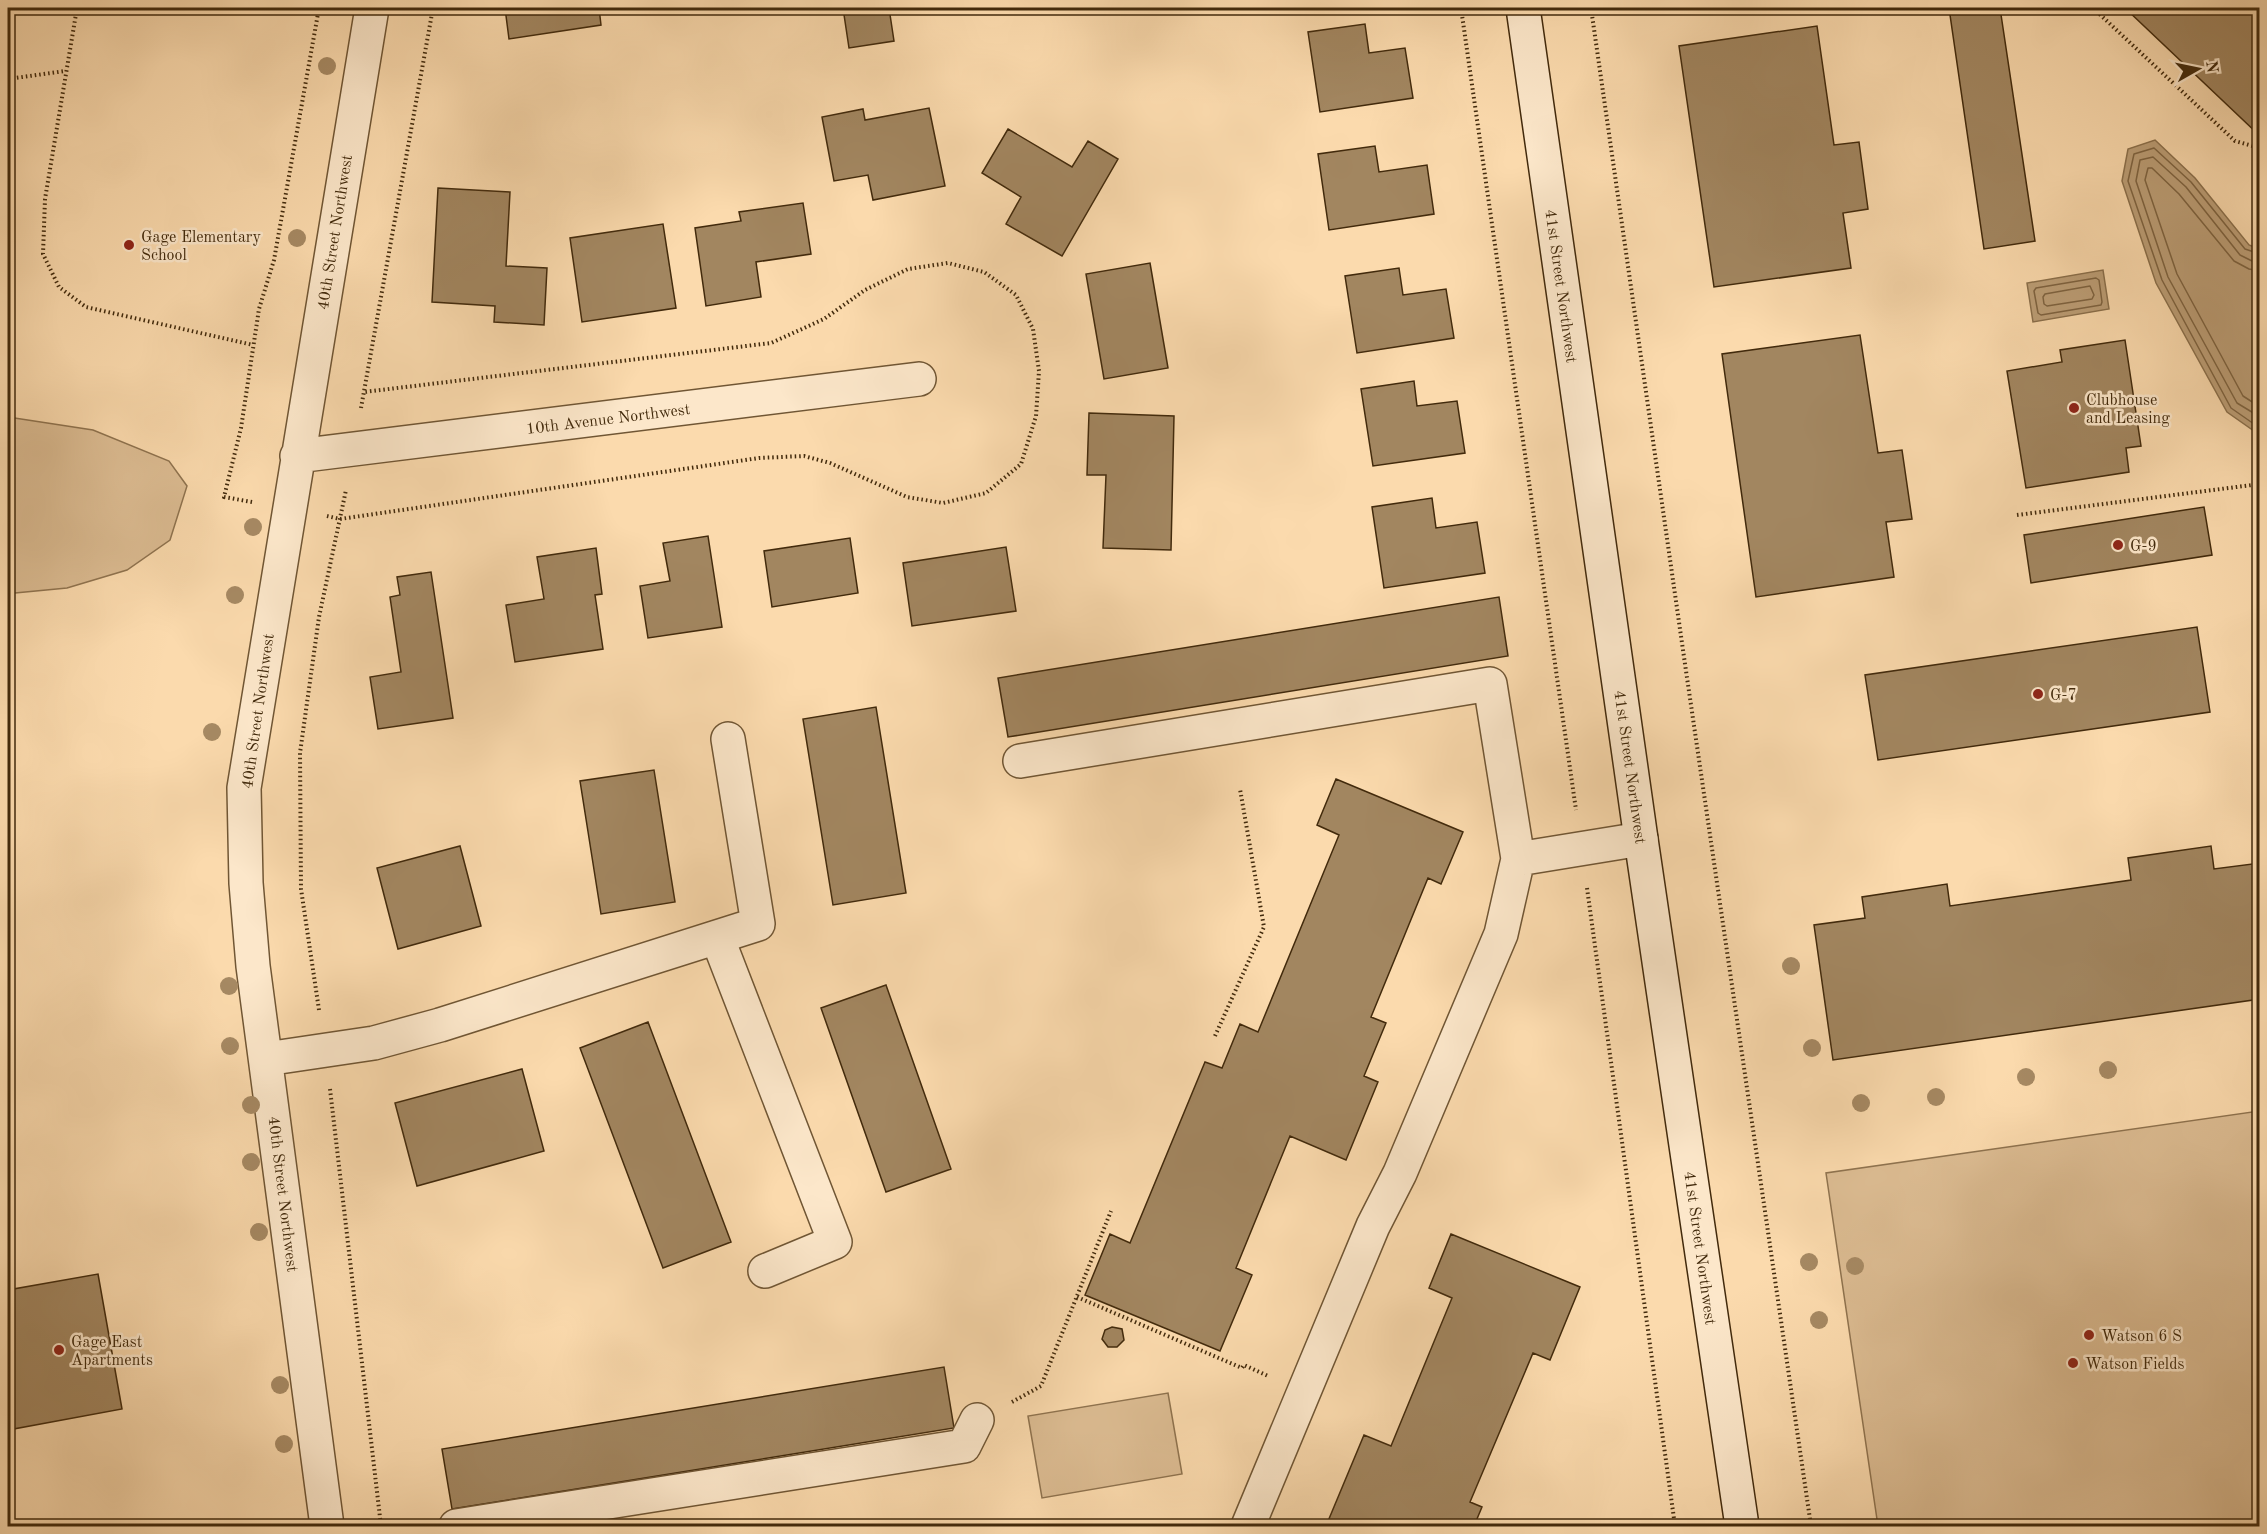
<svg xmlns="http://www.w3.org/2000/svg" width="2267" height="1534" viewBox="0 0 2267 1534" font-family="'Old Standard TT',serif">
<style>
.green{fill:#dcbc92;stroke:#8f734f;stroke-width:1.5}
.water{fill:#bc9e76;stroke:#8b704c;stroke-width:1.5}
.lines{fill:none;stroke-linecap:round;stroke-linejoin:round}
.shore{stroke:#7f6441;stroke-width:1.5}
.building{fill:#a28660;stroke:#422a0c;stroke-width:1.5}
.street-casing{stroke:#705634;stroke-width:36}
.secondary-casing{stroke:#422a0c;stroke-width:36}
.path{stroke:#422a0c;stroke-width:4;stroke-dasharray:1.5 3;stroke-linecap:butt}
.street{stroke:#fce7ca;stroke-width:33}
.secondary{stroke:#fce7ca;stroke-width:33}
.tree{fill:#a68963}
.poi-dot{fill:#8f2418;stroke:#fce7ca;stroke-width:2}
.labels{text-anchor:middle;stroke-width:5;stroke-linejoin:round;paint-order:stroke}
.street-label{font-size:16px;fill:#422a0c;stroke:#fce7ca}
.poi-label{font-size:16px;fill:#422a0c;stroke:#fce7ca;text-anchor:start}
</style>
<rect width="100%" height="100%" fill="#fbdaad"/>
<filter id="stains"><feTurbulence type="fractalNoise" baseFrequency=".00333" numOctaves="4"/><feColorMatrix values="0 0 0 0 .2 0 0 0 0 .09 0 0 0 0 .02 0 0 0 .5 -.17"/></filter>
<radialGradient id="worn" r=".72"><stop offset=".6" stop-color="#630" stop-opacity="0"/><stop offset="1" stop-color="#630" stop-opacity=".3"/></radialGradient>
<path class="green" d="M 8,417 L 93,430 L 169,461 L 187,486 L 170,540 L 127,570 L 67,588 L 15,593 L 8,598 Z
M 2259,1111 L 2259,1526 L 1878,1526 L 1826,1173 Z
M 1168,1393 L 1182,1474 L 1042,1498 L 1028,1416 Z"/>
<path class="water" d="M 2155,140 L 2195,178 L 2249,245 L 2259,249 L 2259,430 L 2254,431 L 2227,412 L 2156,283 L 2122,181 L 2128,149 Z
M 2103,270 L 2109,309 L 2033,322 L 2027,283 Z"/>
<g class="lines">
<path class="shore" d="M 2260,254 L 2245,249 L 2191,182 L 2154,148 L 2134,154 L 2128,181 L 2162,280 L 2231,408 L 2254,424 L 2260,424
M 2260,262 L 2252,261 L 2240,255 L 2186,187 L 2153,157 L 2140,160 L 2136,181 L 2168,277 L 2237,403 L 2260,417
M 2260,271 L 2249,269 L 2234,261 L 2179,194 L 2152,168 L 2148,168 L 2145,180 L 2177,274 L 2243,396 L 2260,407
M 2096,278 L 2099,280 L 2102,302 L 2101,305 L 2041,315 L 2038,313 L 2034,291 L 2036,288 Z
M 2090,286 L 2094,295 L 2092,299 L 2047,306 L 2044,304 L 2043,297 L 2045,294 Z"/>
</g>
<path class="building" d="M 505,8 L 599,8 L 601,25 L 509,39 Z
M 843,8 L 889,8 L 894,41 L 849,48 Z
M 1949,8 L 2000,8 L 2035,241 L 1984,249 Z
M 2125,8 L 2260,8 L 2260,136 Z
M 1365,24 L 1369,53 L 1405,48 L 1413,98 L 1320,112 L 1308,32 Z
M 1817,26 L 1834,145 L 1859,142 L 1868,209 L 1843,213 L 1851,268 L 1714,287 L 1679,46 Z
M 929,108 L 945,186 L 873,200 L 868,175 L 834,181 L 822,117 L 863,109 L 865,120 Z
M 1008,129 L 1072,167 L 1088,141 L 1118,159 L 1062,256 L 1006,224 L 1021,197 L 982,173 Z
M 1375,146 L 1379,172 L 1427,165 L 1434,214 L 1329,230 L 1318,154 Z
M 438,188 L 510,192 L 506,266 L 547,268 L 544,325 L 494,322 L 495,306 L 432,302 Z
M 803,203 L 811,254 L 756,262 L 761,297 L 706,306 L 695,228 L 741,221 L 739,212 Z
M 663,224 L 676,308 L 582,322 L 570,238 Z
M 1150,263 L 1168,368 L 1104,379 L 1086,274 Z
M 1399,268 L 1403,295 L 1446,289 L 1454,338 L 1357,353 L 1345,276 Z
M 1860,335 L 1878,453 L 1902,450 L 1912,519 L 1886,522 L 1894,577 L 1756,597 L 1722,354 Z
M 2125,340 L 2141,446 L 2126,448 L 2129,472 L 2026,488 L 2007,371 L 2062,362 L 2060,350 Z
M 1414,381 L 1417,406 L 1457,401 L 1465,453 L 1373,466 L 1361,389 Z
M 1089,413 L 1174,416 L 1171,550 L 1103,548 L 1106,475 L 1087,475 Z
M 1432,498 L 1436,528 L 1477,522 L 1485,573 L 1384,588 L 1372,507 Z
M 2204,507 L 2212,555 L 2031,583 L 2024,535 Z
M 708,536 L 722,627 L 648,638 L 640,586 L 670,581 L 663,543 Z
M 850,538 L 858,593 L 772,607 L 764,551 Z
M 1006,547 L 1016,611 L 912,626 L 903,563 Z
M 596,548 L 602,594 L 595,595 L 603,649 L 515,662 L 506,605 L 544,599 L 537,557 Z
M 431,572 L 453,718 L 378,729 L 370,677 L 401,672 L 390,597 L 400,595 L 397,577 Z
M 1499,597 L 1508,656 L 1008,737 L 998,678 Z
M 2197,627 L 2210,712 L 1878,760 L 1865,675 Z
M 876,707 L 906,893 L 833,905 L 803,719 Z
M 654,770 L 675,902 L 601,914 L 580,781 Z
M 1336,779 L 1463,832 L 1441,884 L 1428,878 L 1371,1017 L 1386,1023 L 1364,1076 L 1378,1082 L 1346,1160 L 1290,1136 L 1236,1268 L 1252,1275 L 1220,1351 L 1085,1295 L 1110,1234 L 1130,1243 L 1205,1062 L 1222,1068 L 1240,1024 L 1258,1032 L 1339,835 L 1317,825 Z
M 460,846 L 481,926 L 398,949 L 377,868 Z
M 2211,846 L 2214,869 L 2260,863 L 2260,999 L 1833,1060 L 1814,925 L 1865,918 L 1862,897 L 1947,884 L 1950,906 L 2131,880 L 2128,858 Z
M 886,985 L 951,1169 L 886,1192 L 821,1008 Z
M 648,1022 L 731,1242 L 663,1268 L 580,1048 Z
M 522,1069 L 544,1151 L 417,1186 L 395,1103 Z
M 1451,1234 L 1580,1287 L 1550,1360 L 1533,1353 L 1470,1502 L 1482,1507 L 1474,1526 L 1326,1526 L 1364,1435 L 1391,1446 L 1452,1298 L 1429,1288 Z
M 98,1274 L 122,1409 L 8,1430 L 8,1290 Z
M 1112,1327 L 1122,1329 L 1124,1340 L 1117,1347 L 1108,1347 L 1102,1339 L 1105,1330 Z
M 944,1367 L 954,1428 L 452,1509 L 442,1449 Z"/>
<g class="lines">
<defs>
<path id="street" d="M 297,456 L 919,379
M 1020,761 L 1490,684 L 1518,859 L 1501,934 L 1400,1173 L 1373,1226 L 1248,1526
M 1518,859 L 1641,839
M 717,937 L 835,1242 L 765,1271
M 266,1059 L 374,1043 L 440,1025 L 758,924 L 728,739
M 327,1526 L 253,966 L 246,883 L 244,788 L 372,8
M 456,1526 L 964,1446 L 977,1420"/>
<path id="secondary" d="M 1523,8 L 1641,839 L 1742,1526"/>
</defs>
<use href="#street" class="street-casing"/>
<use href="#secondary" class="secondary-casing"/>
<path class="path" d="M 77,8 L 45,199 L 43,254 L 59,287 L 86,307 L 253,345
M 1461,8 L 1576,810
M 1591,8 L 1685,664 L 1811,1526
M 2093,8 L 2235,141 L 2260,148
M 8,79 L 65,71
M 361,408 L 433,8
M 252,502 L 224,497 L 241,428 L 259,309 L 274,260 L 319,8
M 2017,515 L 2260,484
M 327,516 L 340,519 L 759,458 L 804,456 L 830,463 L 907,497 L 943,503 L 986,493 L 1021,464 L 1036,416 L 1039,371 L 1033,329 L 1016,295 L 984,272 L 948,263 L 908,269 L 865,290 L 824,319 L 771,343 L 364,392
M 1587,888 L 1675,1526
M 319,1010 L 301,889 L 300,753 L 319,617 L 346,490
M 1215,1036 L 1264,927 L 1240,789
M 330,1089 L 381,1526
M 1077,1297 L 1242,1368 L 1244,1365 L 1268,1376
M 1012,1402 L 1041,1386 L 1111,1211"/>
<use href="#street" class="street"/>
<use href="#secondary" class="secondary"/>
</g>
<g class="tree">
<circle cx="327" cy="66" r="9"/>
<circle cx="297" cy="238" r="9"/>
<circle cx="253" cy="527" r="9"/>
<circle cx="235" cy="595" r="9"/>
<circle cx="212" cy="732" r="9"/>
<circle cx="1791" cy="966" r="9"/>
<circle cx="229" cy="986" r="9"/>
<circle cx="230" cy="1046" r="9"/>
<circle cx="1812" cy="1048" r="9"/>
<circle cx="2108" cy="1070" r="9"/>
<circle cx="2026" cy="1077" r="9"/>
<circle cx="1936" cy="1097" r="9"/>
<circle cx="1861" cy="1103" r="9"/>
<circle cx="251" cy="1105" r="9"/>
<circle cx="251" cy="1162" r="9"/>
<circle cx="259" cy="1232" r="9"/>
<circle cx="1809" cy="1262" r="9"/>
<circle cx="1855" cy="1266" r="9"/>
<circle cx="1819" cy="1320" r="9"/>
<circle cx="280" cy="1385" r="9"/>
<circle cx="284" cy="1444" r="9"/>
</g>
<g class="poi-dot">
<circle cx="129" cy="245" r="6"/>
<circle cx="2074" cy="408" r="6"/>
<circle cx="2118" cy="545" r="6"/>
<circle cx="2038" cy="694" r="6"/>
<circle cx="2089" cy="1335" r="6"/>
<circle cx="59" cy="1350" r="6"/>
<circle cx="2073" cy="1363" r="6"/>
</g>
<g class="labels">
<g class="street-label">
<text transform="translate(334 232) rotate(-81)" y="6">40th Street Northwest</text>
<text transform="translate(1562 286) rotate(82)" y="6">41st Street Northwest</text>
<text transform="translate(608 418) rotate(-7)" y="6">10th Avenue Northwest</text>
<text transform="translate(257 711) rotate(-82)" y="6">40th Street Northwest</text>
<text transform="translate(1631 767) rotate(82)" y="6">41st Street Northwest</text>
<text transform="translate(284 1194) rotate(83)" y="6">40th Street Northwest</text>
<text transform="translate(1701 1248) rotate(82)" y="6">41st Street Northwest</text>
</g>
<g class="poi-label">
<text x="141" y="242">Gage Elementary<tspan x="141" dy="18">School</tspan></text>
<text x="2086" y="405">Clubhouse<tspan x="2086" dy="18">and Leasing</tspan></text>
<text x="2130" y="551">G-9</text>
<text x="2050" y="700">G-7</text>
<text x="2101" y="1341">Watson 6 S</text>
<text x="71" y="1347">Gage East<tspan x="71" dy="18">Apartments</tspan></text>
<text x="2085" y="1369">Watson Fields</text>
</g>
</g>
<rect width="2267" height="1534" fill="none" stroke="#fbdaad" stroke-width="30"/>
<rect x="9" y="9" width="2249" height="1516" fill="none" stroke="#422a0c" stroke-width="3"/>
<rect x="15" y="15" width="2237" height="1504" fill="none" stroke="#422a0c" stroke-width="1.5"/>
<g transform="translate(2198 69) rotate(81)" stroke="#fce7ca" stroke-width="4.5" paint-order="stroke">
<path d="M0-4.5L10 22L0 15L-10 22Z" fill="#422a0c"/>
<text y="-9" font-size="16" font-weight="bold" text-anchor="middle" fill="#422a0c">N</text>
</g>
<rect width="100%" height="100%" filter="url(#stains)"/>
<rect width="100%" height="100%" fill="url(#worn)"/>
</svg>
